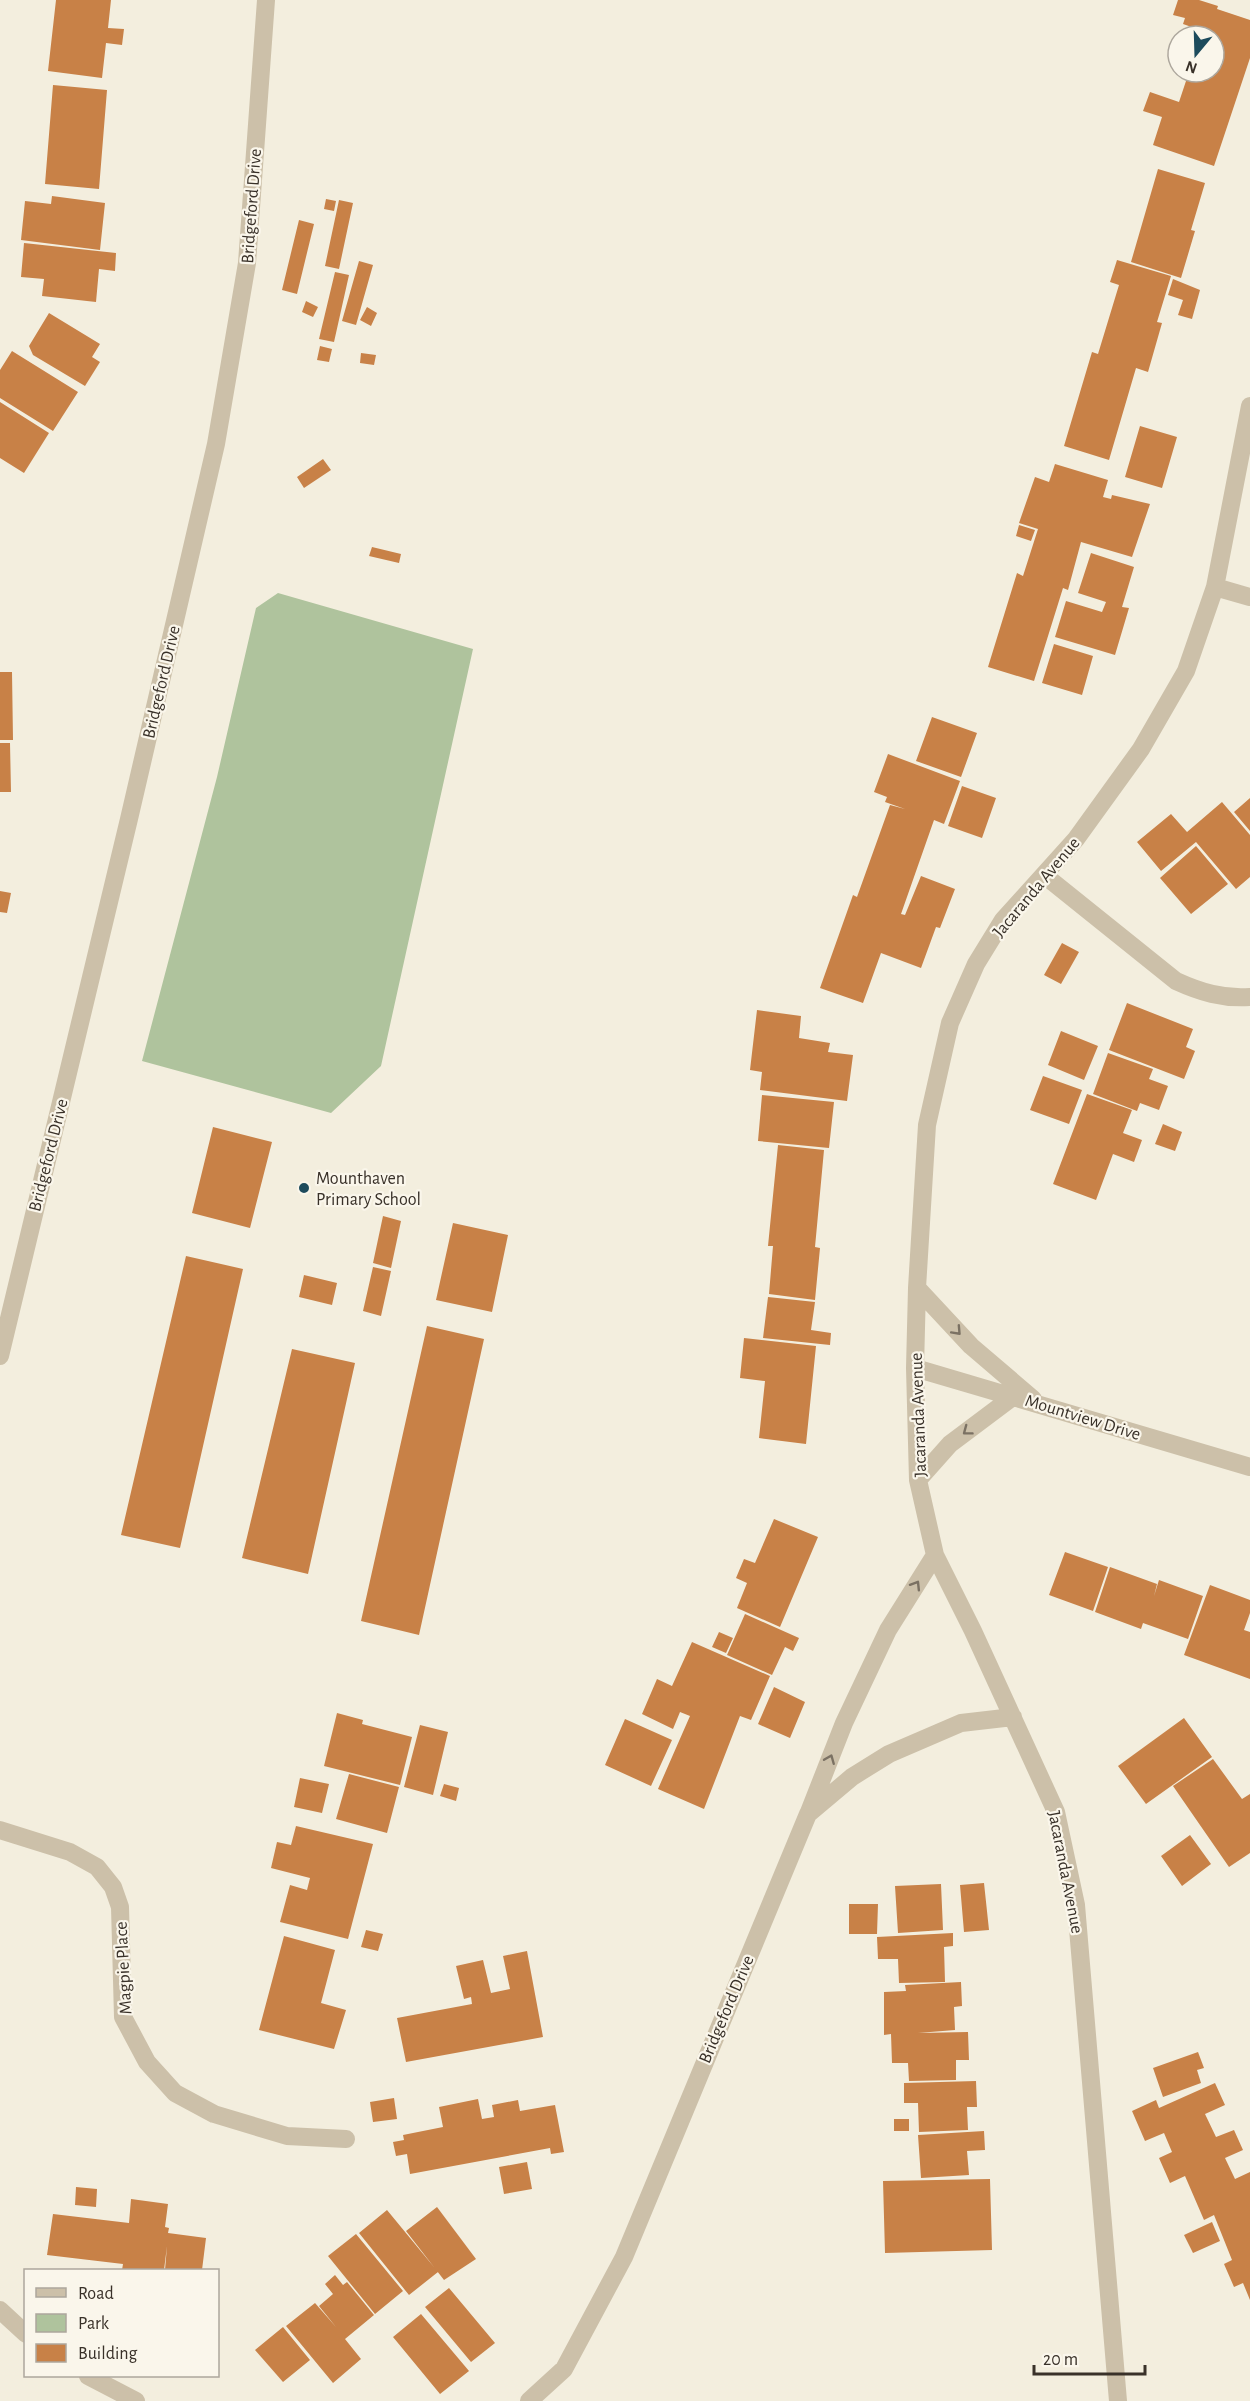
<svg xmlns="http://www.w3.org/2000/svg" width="1250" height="2401" viewBox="0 0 1250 2401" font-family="'Alegreya Sans',sans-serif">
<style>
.green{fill:#afc39d}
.building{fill:#c88147}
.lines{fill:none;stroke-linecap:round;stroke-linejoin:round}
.minor{stroke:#ccc0a9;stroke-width:18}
.oneway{stroke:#7b7163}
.poi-dot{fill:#1d4b5c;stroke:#faf6eb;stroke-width:2}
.labels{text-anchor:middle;stroke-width:4.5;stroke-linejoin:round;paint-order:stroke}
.street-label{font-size:18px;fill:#393129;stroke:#faf6eb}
.poi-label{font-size:18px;fill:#393129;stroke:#faf6eb;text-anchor:start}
</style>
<rect width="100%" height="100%" fill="#f3eede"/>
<path class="green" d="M 278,593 L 473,649 L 381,1066 L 331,1113 L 142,1061 L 217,777 L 256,608 Z"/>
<path class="building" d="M 56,0 L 111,0 L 108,28 L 124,29 L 122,45 L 106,43 L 102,78 L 48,71 Z
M 1178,0 L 1199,0 L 1218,6 L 1217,9 L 1250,20 L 1250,58 L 1214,166 L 1153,145 L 1162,117 L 1143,111 L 1150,92 L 1179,102 L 1189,72 L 1214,72 L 1214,36 L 1201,36 L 1203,31 L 1183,24 L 1185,18 L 1173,15 Z
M 53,85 L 107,90 L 99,189 L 45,184 Z
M 1158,169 L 1205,183 L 1191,230 L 1195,231 L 1181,278 L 1131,262 Z
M 52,196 L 105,203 L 100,250 L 21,240 L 25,201 L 51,204 Z
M 326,199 L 336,201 L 334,211 L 324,209 Z
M 339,200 L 353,203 L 339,269 L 325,266 Z
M 299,220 L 314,224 L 297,294 L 282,290 Z
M 24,243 L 116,253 L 115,271 L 99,269 L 96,302 L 42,296 L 44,279 L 21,277 Z
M 1117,260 L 1171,276 L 1157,322 L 1162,323 L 1148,372 L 1136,368 L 1109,460 L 1064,446 L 1092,352 L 1098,354 L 1119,285 L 1110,282 Z
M 359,261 L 373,265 L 356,325 L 342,321 Z
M 335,272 L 349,275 L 334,342 L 319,339 Z
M 1173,279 L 1200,290 L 1192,319 L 1178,315 L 1183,300 L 1168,295 Z
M 306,301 L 318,307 L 313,317 L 302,312 Z
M 367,307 L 377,313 L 371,326 L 360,320 Z
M 49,313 L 100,344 L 92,357 L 100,362 L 85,386 L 33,355 L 29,346 Z
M 320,346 L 332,349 L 329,362 L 317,360 Z
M 12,351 L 78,392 L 53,431 L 0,398 L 0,370 Z
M 361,353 L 376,355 L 374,365 L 360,363 Z
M 0,402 L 49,433 L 24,473 L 0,458 Z
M 1140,426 L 1177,437 L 1162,488 L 1125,477 Z
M 323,459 L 331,470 L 304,488 L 297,477 Z
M 1055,464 L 1108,480 L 1103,497 L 1111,499 L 1112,495 L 1150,504 L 1132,557 L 1081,542 L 1068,590 L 1063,588 L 1034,681 L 988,667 L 1017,573 L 1023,576 L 1038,529 L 1019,523 L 1035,477 L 1049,482 Z
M 1019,525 L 1035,530 L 1031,541 L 1016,536 Z
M 372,547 L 401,554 L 399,563 L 369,556 Z
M 1091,553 L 1134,567 L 1122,607 L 1129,608 L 1115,655 L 1055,637 L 1066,601 L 1102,612 L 1106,602 L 1078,593 Z
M 1054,644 L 1093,656 L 1082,695 L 1042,683 Z
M 0,672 L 12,672 L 13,740 L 0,740 Z
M 932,717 L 977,733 L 961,777 L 916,761 Z
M 0,743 L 10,743 L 11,792 L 0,792 Z
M 888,754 L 960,781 L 944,824 L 934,820 L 901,914 L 905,915 L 921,876 L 955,889 L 940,928 L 936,927 L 921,968 L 881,953 L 863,1003 L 820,988 L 853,895 L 857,897 L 890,805 L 905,809 L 885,802 L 887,797 L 874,792 Z
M 962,786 L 996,798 L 982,838 L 948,826 Z
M 1250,798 L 1250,831 L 1234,812 Z
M 1222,802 L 1250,835 L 1250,877 L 1236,889 L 1196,842 L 1161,871 L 1137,842 L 1171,814 L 1187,832 Z
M 1196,846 L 1228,884 L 1191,914 L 1160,878 Z
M 0,891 L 11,893 L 7,913 L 0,912 Z
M 1062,943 L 1079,952 L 1061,984 L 1044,975 Z
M 1127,1003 L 1193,1029 L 1186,1047 L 1195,1051 L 1184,1079 L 1109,1050 Z
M 757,1010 L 801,1016 L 799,1038 L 830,1043 L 828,1052 L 853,1055 L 847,1101 L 760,1090 L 762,1072 L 750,1070 Z
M 1061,1031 L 1098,1046 L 1084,1080 L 1048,1065 Z
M 1108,1053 L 1153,1069 L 1149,1079 L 1168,1086 L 1159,1110 L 1140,1103 L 1137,1111 L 1093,1094 Z
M 1043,1076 L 1082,1090 L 1069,1124 L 1030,1110 Z
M 1087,1094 L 1132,1110 L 1123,1133 L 1142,1140 L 1134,1162 L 1113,1154 L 1096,1200 L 1053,1184 Z
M 762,1095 L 834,1102 L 829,1148 L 758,1141 Z
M 1163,1124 L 1182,1132 L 1175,1151 L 1155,1144 Z
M 213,1127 L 272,1142 L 250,1228 L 192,1213 Z
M 778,1145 L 824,1150 L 815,1247 L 820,1248 L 815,1300 L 769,1294 L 773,1246 L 768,1246 Z
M 383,1216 L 401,1221 L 391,1268 L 373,1263 Z
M 453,1223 L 508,1235 L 492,1312 L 436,1300 Z
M 186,1256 L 243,1269 L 180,1548 L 121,1535 Z
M 373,1267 L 391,1271 L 381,1316 L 363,1311 Z
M 304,1275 L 337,1283 L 332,1305 L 299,1297 Z
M 768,1297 L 815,1302 L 811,1330 L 831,1333 L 830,1345 L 763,1338 Z
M 427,1326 L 484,1339 L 419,1635 L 361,1621 Z
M 744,1338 L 816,1346 L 806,1444 L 759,1438 L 765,1381 L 740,1378 Z
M 292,1349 L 355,1363 L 308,1574 L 242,1558 Z
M 774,1519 L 818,1537 L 780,1627 L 737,1608 L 747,1583 L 736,1578 L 744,1559 L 755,1563 Z
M 1065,1552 L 1108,1567 L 1093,1611 L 1049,1595 Z
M 1110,1567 L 1157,1584 L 1154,1596 L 1159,1580 L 1203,1596 L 1188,1639 L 1143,1623 L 1141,1629 L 1095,1612 Z
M 1210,1585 L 1250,1600 L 1250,1613 L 1244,1630 L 1250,1632 L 1250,1679 L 1184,1655 Z
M 745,1614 L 799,1638 L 793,1651 L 785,1647 L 772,1675 L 727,1655 Z
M 719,1632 L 733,1638 L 726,1653 L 712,1647 Z
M 692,1642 L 770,1676 L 751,1720 L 740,1716 L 704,1809 L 658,1789 L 690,1716 L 680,1712 L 673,1729 L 642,1714 L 657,1679 L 672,1686 Z
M 774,1687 L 805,1702 L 790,1738 L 758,1724 Z
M 337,1713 L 363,1720 L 362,1724 L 412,1737 L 400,1785 L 324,1766 Z
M 1184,1718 L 1212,1757 L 1146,1804 L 1118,1766 Z
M 625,1719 L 672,1740 L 651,1786 L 605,1765 Z
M 420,1725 L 448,1732 L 433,1795 L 404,1787 Z
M 1213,1759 L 1242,1799 L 1250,1794 L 1250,1853 L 1229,1867 L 1173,1786 Z
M 349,1774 L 399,1787 L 387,1833 L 336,1819 Z
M 300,1778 L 329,1784 L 322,1813 L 294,1807 Z
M 444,1784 L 459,1788 L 456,1801 L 440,1796 Z
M 296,1826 L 373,1844 L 348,1939 L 280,1922 L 290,1885 L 307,1890 L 310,1878 L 271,1868 L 277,1842 L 291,1845 Z
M 1190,1835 L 1211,1864 L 1182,1886 L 1161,1856 Z
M 984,1883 L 989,1930 L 964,1932 L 960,1885 Z
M 941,1884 L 943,1930 L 898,1933 L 895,1886 Z
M 849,1904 L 878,1904 L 877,1934 L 849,1934 Z
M 366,1930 L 383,1934 L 378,1951 L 361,1947 Z
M 953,1933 L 953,1946 L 944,1947 L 945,1982 L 899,1983 L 898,1959 L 878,1959 L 877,1937 Z
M 284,1936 L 335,1950 L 321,2003 L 346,2010 L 334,2049 L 259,2030 Z
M 527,1951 L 543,2037 L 406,2062 L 397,2018 L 472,2004 L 471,1997 L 464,1999 L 456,1966 L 483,1960 L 491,1993 L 510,1989 L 503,1956 Z
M 961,1982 L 962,2006 L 954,2007 L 955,2030 L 918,2033 L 968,2032 L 969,2060 L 956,2060 L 956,2080 L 909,2081 L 908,2063 L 892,2063 L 891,2034 L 884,2035 L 884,1992 L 906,1991 L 905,1985 Z
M 1198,2052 L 1204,2068 L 1197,2070 L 1201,2083 L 1163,2097 L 1153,2068 Z
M 976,2081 L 977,2107 L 967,2107 L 968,2130 L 919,2132 L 918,2103 L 904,2103 L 904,2083 Z
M 1215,2083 L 1225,2105 L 1205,2114 L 1216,2137 L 1234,2130 L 1243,2150 L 1225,2158 L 1235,2179 L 1250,2172 L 1250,2300 L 1243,2283 L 1234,2287 L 1224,2264 L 1232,2260 L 1214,2215 L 1204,2220 L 1185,2176 L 1170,2183 L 1159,2158 L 1172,2152 L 1164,2133 L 1145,2141 L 1132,2111 L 1156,2100 L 1159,2108 Z
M 394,2098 L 397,2119 L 373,2122 L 370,2102 Z
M 478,2099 L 482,2119 L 494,2117 L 492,2105 L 518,2100 L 520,2111 L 555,2105 L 564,2152 L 551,2154 L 550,2148 L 410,2174 L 407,2154 L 396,2156 L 393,2142 L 404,2140 L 403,2135 L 443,2127 L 439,2107 Z
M 894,2119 L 909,2119 L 909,2131 L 894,2131 Z
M 984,2131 L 985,2150 L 967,2151 L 969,2175 L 921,2178 L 918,2135 Z
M 527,2162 L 532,2189 L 504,2194 L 499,2167 Z
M 990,2179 L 992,2250 L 885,2253 L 883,2181 Z
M 76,2187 L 97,2189 L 96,2207 L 75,2205 Z
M 131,2199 L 168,2204 L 165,2227 L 169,2228 L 168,2233 L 206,2238 L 202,2270 L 165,2270 L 167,2246 L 164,2270 L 122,2270 L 123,2264 L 47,2255 L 53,2214 L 129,2223 Z
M 437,2207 L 476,2259 L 444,2280 L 406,2231 Z
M 387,2210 L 438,2272 L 409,2295 L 359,2233 Z
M 1212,2222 L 1220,2241 L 1193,2253 L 1184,2235 Z
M 356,2234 L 403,2291 L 375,2314 L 328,2256 Z
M 335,2275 L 343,2285 L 347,2282 L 374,2315 L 345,2339 L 361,2359 L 333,2383 L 286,2326 L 315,2303 L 336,2327 L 319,2306 L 333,2294 L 325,2284 Z
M 449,2288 L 495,2343 L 471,2362 L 425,2307 Z
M 421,2314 L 469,2371 L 440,2394 L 393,2337 Z
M 283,2327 L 310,2360 L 283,2382 L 255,2350 Z"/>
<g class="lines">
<path class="minor" d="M 1215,587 L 1250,597
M 1044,875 L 1176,981 C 1200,992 1223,999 1250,997
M 917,1288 L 971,1346 L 1033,1399
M 0,1356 L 129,819 L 216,444 L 247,263 L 266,0
M 915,1368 L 1250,1467
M 918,1480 L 950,1444 L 1014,1396
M 809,1812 L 844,1723 L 888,1630 L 935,1555
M 0,1830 L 70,1852 L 97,1867 L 113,1887 L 120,1907 L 123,2017 L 147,2062 L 175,2093 L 214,2114 L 287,2136 L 346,2139
M 0,2310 L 26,2334
M 88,2376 L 136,2401
M 529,2401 L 564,2369 L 624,2257 L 808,1814 L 852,1777 L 889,1754 L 961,1723 L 1013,1717
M 1118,2401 L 1076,1905 L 1056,1812 L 973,1631 L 935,1555 L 918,1480 L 915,1368 L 917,1288 L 927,1125 L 950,1023 L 976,964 L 1003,920 L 1076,839 L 1141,749 L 1186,671 L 1215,587 L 1250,406"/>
</g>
<defs><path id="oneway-chevron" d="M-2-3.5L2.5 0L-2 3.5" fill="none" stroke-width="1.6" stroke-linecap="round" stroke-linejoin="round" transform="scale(1.5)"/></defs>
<g class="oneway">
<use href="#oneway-chevron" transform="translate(957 1331) rotate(47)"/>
<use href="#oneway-chevron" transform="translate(967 1431) rotate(143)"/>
<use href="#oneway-chevron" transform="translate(916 1585) rotate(-58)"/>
<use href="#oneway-chevron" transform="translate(830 1759) rotate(-68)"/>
</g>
<circle class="poi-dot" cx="304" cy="1188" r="6"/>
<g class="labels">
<g class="street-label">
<text transform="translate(251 206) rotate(-86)" y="6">Bridgeford Drive</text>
<text transform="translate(161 682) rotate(-77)" y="6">Bridgeford Drive</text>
<text transform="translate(1036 887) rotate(-50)" y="6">Jacaranda Avenue</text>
<text transform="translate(48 1155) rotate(-76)" y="6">Bridgeford Drive</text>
<text transform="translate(918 1415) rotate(-92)" y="6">Jacaranda Avenue</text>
<text transform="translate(1083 1417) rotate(17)" y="6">Mountview Drive</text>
<text transform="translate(1066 1872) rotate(79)" y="6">Jacaranda Avenue</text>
<text transform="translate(123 1968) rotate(-93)" y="6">Magpie Place</text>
<text transform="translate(726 2009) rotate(-67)" y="6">Bridgeford Drive</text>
</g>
<g class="poi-label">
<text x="316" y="1184">Mounthaven<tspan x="316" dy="21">Primary School</tspan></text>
</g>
</g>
<rect x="24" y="2269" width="195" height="108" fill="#faf6eb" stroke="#ada79d" stroke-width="1.5"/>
<rect x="36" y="2288" width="30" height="9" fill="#ccc0a9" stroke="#ada79d" stroke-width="1.5"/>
<text x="78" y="2299" font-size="18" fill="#393129">Road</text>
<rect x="36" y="2314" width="30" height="18" fill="#afc39d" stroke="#ada79d" stroke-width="1.5"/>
<text x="78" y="2329" font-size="18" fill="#393129">Park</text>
<rect x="36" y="2344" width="30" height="18" fill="#c88147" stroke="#ada79d" stroke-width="1.5"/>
<text x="78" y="2359" font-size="18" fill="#393129">Building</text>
<g transform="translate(1196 54) rotate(199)"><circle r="28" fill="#faf6eb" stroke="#ada79d" stroke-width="1.5"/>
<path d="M0-4.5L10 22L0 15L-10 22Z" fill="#1d4b5c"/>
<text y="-9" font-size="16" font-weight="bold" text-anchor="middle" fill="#393129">N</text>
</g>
<path d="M1034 2365v9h111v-9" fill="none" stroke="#393129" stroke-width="3"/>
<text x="1043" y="2365" font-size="18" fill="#393129" stroke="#faf6eb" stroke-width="4.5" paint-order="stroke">20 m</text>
</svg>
